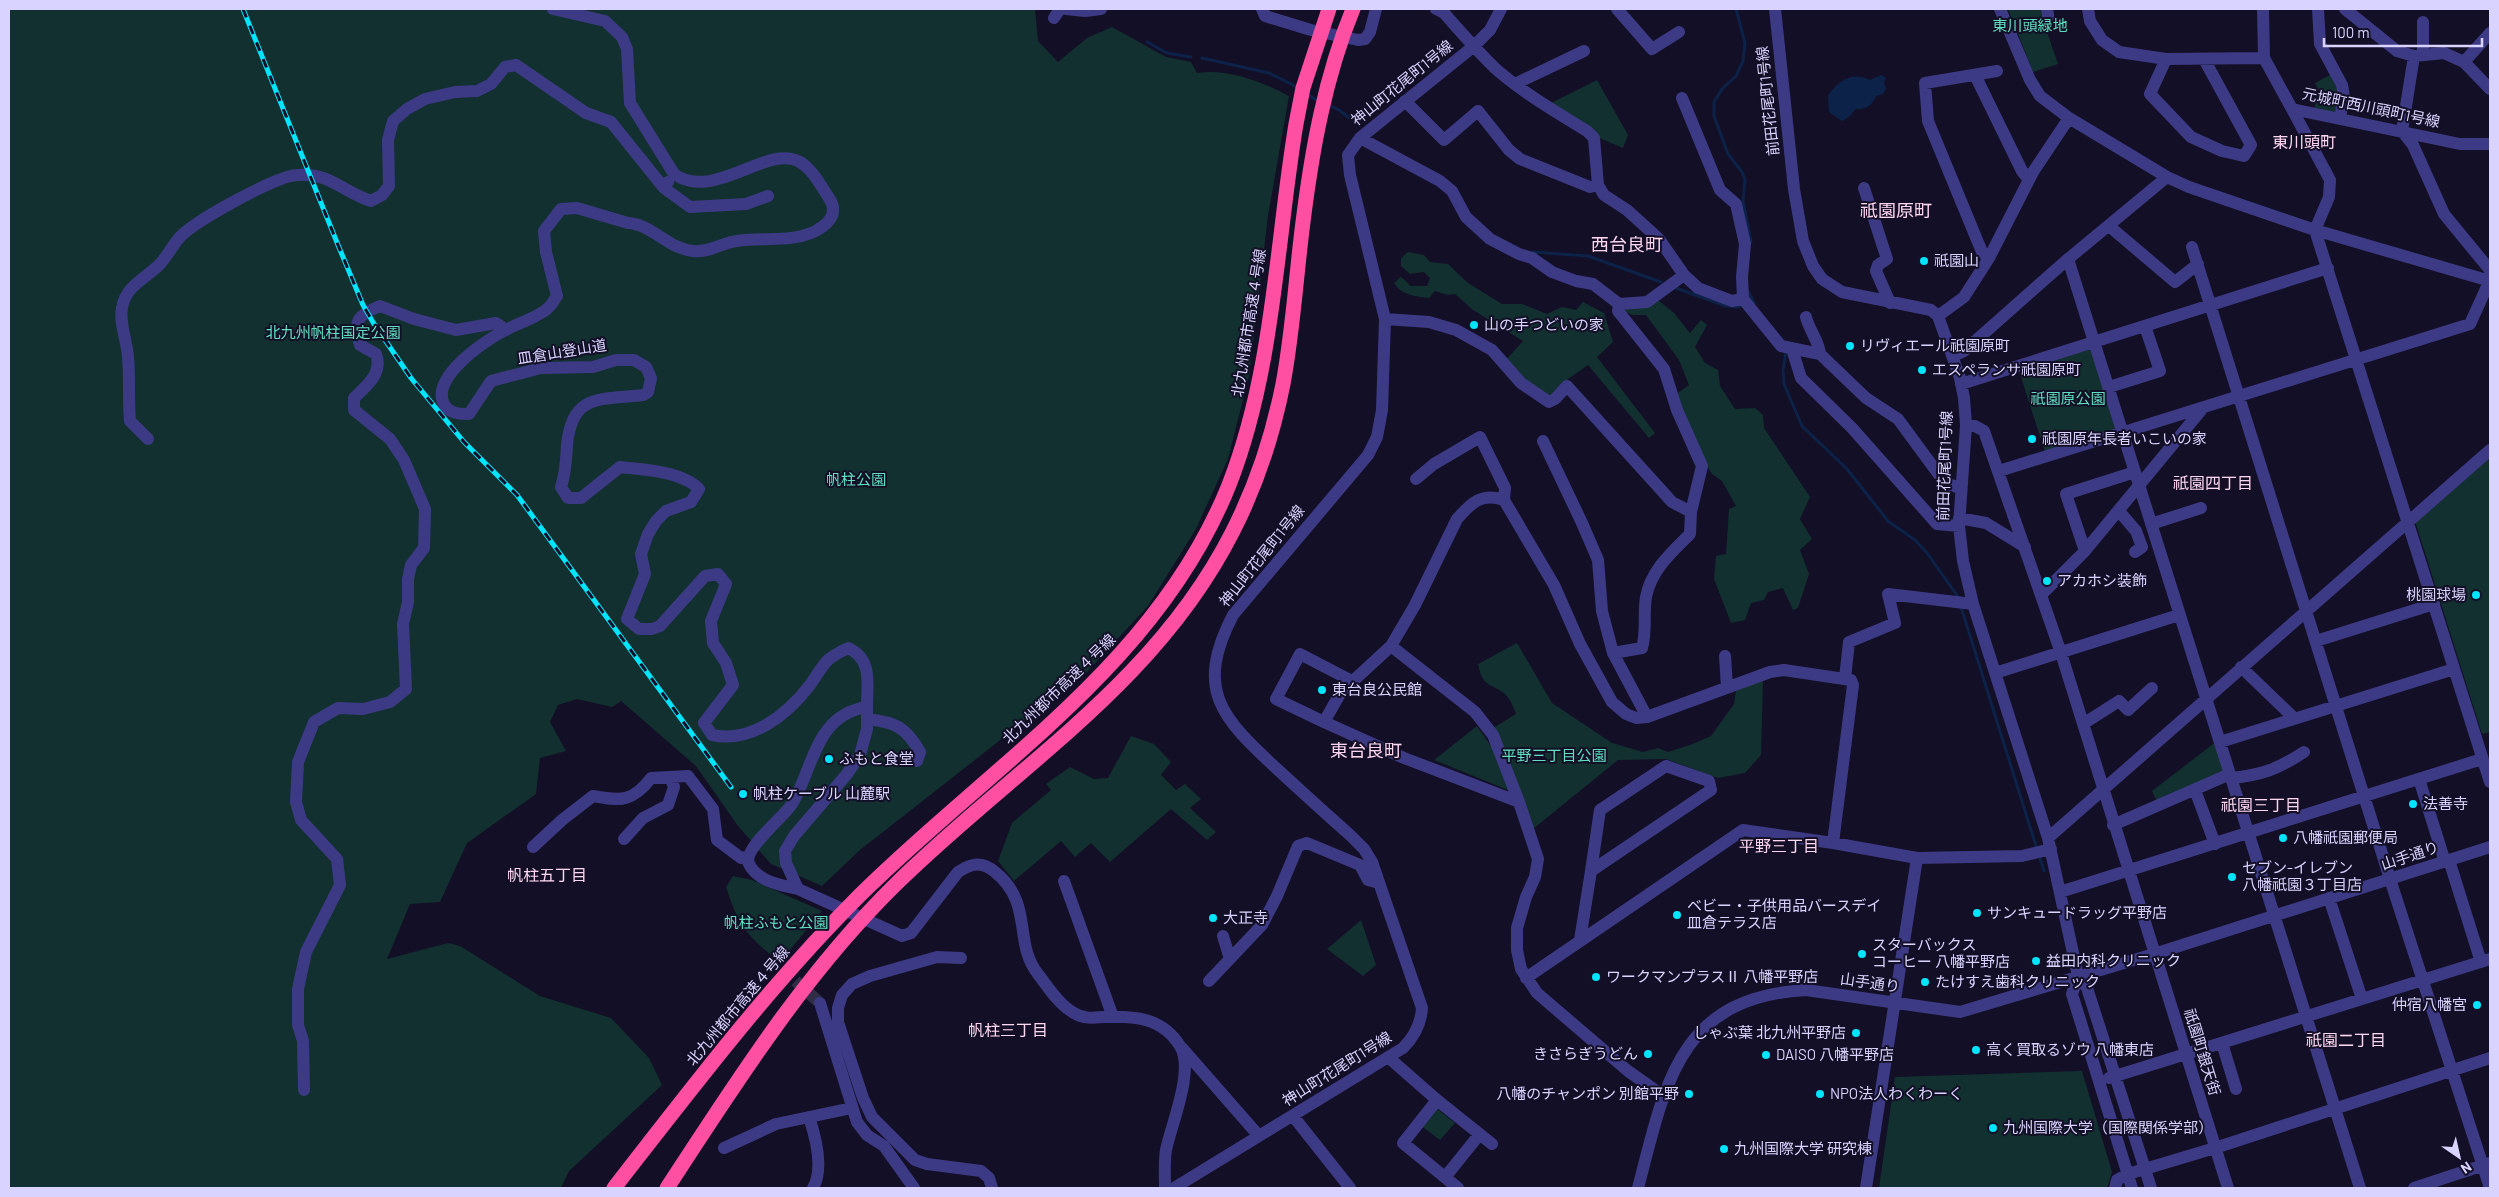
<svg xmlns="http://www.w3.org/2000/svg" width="2499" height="1197" viewBox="0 0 2499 1197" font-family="Barlow,'Noto Sans JP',sans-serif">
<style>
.green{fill:#12302f}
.water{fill:#0c2248}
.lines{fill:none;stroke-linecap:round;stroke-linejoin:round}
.stream{stroke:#0c2248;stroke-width:3}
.minor-tunnel{stroke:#312d47;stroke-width:12;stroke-dasharray:12 6;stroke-linecap:butt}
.minor{stroke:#3d3a85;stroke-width:12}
.highway{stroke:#ff4fa3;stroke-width:15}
.rail-casing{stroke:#00e5ff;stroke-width:5}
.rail{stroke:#130f26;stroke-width:3;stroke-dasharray:9;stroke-linecap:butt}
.poi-dot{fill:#00e5ff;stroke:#130f26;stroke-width:2}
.labels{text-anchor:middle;stroke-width:4;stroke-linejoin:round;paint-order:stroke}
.park-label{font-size:15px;fill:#5fe0c0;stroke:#130f26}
.street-label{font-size:15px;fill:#d9d4ff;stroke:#130f26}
.poi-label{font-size:15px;fill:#d9d4ff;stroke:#130f26;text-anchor:start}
.neighbourhood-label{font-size:16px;fill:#ffd6f0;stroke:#130f26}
.quarter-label{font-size:18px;fill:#ffd6f0;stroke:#130f26}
</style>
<rect width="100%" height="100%" fill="#130f26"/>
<path class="green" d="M 9,9 L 1035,9 L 1038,41 L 1058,62 L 1087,38 L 1112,27 L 1166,57 L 1191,62 L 1197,73 C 1227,68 1263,82 1289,96 L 1268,216 L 1249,376 L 1228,459 L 1196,529 L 1148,606 L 1086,673 L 860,850 L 822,886 L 771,864 L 738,826 L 696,766 L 621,701 L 612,707 L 577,699 L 558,705 L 550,722 L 566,751 L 540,758 L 536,794 L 467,843 L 440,902 L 410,904 L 387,959 L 448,943 L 460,946 L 540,996 L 611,1018 L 649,1058 L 662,1085 L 569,1171 L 561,1188 L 9,1188 Z
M 2008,9 L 2043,9 L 2045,26 L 2058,64 L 2033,72 Z
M 2330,75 L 2340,94 L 2335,113 L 2314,109 L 2319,91 L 2315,83 Z
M 1597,80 L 1628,135 L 1623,148 L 1597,137 L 1551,103 Z
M 1408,252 L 1424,255 L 1430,262 L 1448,264 L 1468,283 L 1502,304 L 1522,304 L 1547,314 L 1562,307 L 1576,310 L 1583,302 L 1604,313 L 1613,342 L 1597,357 L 1655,433 L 1649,438 L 1588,365 L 1568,379 L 1551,397 L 1522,379 L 1506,360 L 1523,341 L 1473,310 L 1455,294 L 1448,295 L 1435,291 L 1429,298 C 1416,296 1402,296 1394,283 L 1401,277 L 1411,286 L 1427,286 L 1430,278 L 1424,272 L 1410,274 L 1401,266 L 1401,258 Z
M 1658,300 L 1674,313 L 1690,333 L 1701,320 L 1707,325 L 1695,347 L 1705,363 L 1718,370 L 1720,386 L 1735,409 L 1755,408 L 1763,415 L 1764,428 L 1810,497 L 1800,519 L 1812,539 L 1800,550 L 1809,574 L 1798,608 L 1793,610 L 1783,588 L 1768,592 L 1764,600 L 1751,603 L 1745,620 L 1731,623 L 1714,579 L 1716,556 L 1726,554 L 1729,509 L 1736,506 L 1722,481 L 1712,474 L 1707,466 L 1676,394 L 1689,385 L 1679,360 L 1646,315 L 1632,315 L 1623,310 Z
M 2087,349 L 2093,352 L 2116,426 L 2113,431 L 2045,452 L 2019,371 Z
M 2490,456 L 2490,732 L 2482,734 L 2415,521 Z
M 1517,643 L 1552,703 L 1612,743 L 1643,752 L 1658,748 L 1668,752 L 1690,745 L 1711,736 L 1734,704 L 1736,691 L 1763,679 L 1761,755 L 1745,773 L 1718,778 L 1666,759 L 1618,760 L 1533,829 L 1493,728 L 1516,714 C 1514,709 1512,703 1509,699 C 1498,682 1483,693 1478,664 Z
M 1477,726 L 1493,749 L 1508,790 L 1434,760 Z
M 1131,736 L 1154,744 L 1171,762 L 1161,775 L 1176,790 L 1185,784 L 1201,799 L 1190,808 L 1216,832 L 1207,840 L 1171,809 L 1110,862 L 1091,843 L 1075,857 L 1061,841 L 1014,881 L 998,861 L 1012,823 L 1051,790 L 1046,784 L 1070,767 L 1094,779 L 1108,778 Z
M 2217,741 L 2226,772 L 2157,802 L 2152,791 Z
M 733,876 L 752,880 L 822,911 L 780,962 C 747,936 739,927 726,887 Z
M 1361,920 L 1376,965 L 1363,976 L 1327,949 Z
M 2082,1071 L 2112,1172 L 2107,1188 L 1879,1188 L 1895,1077 Z
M 1435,1107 L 1455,1123 L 1440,1140 L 1420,1125 Z"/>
<path class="water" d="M 1881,75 L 1886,78 L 1884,83 L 1886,89 L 1883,94 L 1876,96 C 1872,106 1866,110 1856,109 L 1850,116 L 1842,121 L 1829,112 L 1828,95 C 1839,81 1852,71 1870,80 Z"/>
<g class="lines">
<path class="stream" d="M 1736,9 L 1745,43 L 1743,61 L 1736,76 L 1722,89 L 1714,102 L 1714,116 L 1728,154 L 1742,172 L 1745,180 L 1743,201 L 1751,242
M 1147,42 L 1167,53 L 1191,57
M 1202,58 L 1269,73 L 1299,88
M 1306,93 L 1319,102
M 1328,105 L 1339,110 L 1360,126
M 1533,252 L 1588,256 L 1661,282
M 1676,288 L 1726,306 L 1739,307
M 1748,291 L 1754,303
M 1786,352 L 1783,370 L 1784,384 L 1802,426 L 1847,469 L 1888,521 L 1915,540 L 1927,553 L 1959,598
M 1961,607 L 2037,849
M 2039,855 L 2044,871"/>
<path class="minor-tunnel" d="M 782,969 L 820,1003"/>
<path class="minor" d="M 553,9 L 605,21 L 622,37 L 627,49 L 630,103 L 674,174 C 713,202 767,145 798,161 C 811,167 821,186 829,198 C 843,218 818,232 802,236 C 781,241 758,238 737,241 C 721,243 709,253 693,251 C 668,249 652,224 628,223 L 577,208 L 561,209 L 544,231 L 546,252 L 557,296 C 554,300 552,305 548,308 C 539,317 516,324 504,331 C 484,341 428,379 445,406 C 451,414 460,414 469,414 L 491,381 L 541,368 L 593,367 L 616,360 L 634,360 L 646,367 L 651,378 L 648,392 L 643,395 C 600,400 572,393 567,445 C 566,460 566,472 561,487 L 568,498 L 581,498 L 620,467 C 643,469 683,472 699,489 L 691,502 L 666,511 L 656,521 L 648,534 L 641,554 L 645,574 L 627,619 L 639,629 L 652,629 L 660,626 L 705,576 L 718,574 L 726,584 L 711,621 L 713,643 L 726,663 L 733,685 L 704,723 L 712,735 C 752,743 787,715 810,685 C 816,677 821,667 828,660 C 833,655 842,651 848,648 C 873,659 867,684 867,707 C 815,715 814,767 792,804 C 784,817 742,849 749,864 C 758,882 781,885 798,889
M 1066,9 L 1085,11 L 1101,9
M 1262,9 L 1265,16 L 1311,30 L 1358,40 L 1365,39 L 1370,32 L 1376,9
M 1436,9 L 1444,13 C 1461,32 1478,52 1497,70 C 1525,94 1556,112 1587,131 L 1594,138 L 1598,185 L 1604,195 L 1627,210 L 1659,239 L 1684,275 L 1698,288 L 1732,301 L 1743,299
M 1617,9 L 1652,49 L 1679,32
M 1775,9 L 1794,189 L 1803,241 L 1813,266 L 1822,279 L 1842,292 L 1931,310 L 1938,316 L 1960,378 L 1964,398 L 1966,425 L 1959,526 L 1963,561 L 1973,604 L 2048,838 L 2078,976
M 2000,9 L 2030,80 L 2040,96 L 2069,118 L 2167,177 L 2189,187 L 2315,230 L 2490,281
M 2047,9 L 2050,26
M 2088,9 L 2090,21 L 2102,40 L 2119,52 L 2166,59 L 2264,58
M 2263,9 L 2264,58 L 2292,109 L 2460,144 L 2490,144
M 2318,9 L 2320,44 L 2342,85 L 2344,96 L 2340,118
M 2345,9 L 2397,51 L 2414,56 L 2444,53 L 2464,62 L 2490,89
M 1054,18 L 1060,9
M 2423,22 L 2423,54
M 2166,59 L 2150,94 L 2191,137 L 2222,151 L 2244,156 L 2251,145 L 2204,59
M 2464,62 L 2490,33
M 1975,75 L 2022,171 L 2029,180
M 1515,84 L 1584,51
M 1682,98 L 1720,190 L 1736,204 L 1745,244 L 1742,277 L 1743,299 L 1781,346 L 1820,354
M 1405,101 L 1444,140 L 1478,111 L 1509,150 L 1520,159 L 1590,187 L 1598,185
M 2292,109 L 2330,180 L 2329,197 L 2315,230 L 2490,782
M 1360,138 L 1440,181 L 1452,191 L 1466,217 L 1490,239 L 1519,254 L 1532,258 L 1552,272 L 1576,281 L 1593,284 L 1619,304 L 1647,302 L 1684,275
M 668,182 L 664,188 L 690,207 L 746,204 L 768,196
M 1864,188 L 1887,259 L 1878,265 L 1876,271 L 1890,303
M 2109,226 L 2175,282 L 2198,264
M 2192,247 L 2390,879 L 2490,1188
M 1989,258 L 1982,252 L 1928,121 L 1925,83 L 1997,71
M 2068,259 L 2360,1188
M 1938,316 L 1964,297 L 1989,258 L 2033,172 L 2069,118
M 1806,317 C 1809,330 1819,341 1820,354 L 1866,398 L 1898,419 L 1945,483 L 1960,488
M 1385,319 L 1429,322 L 1456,330 L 1492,350 L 1521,383 L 1549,402 L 1555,399 L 1567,386 L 1672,502 L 1691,512
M 1792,349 L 1801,378 L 1852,428 L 1937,524 L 1959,526
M 1953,356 L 1964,351 L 2068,259 L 2167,177
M 1961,384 L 2328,268
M 2109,387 L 2160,371 L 2145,326
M 1966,425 L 1975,426 L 1984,431 L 2061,653 L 2228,1188
M 148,439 L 130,421 C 128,399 130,378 128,357 C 127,341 119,323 122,308 C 125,287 144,279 158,266 C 167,258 172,245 181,236 C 197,220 276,176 297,175 C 329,172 343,192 371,201 L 382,195 L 389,186 L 388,140 L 393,121 L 407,109 L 425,99 L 455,92 L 477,91 L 491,84 L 505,67 L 516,65 L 586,113 L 611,122 L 664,188
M 1543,441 L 1582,523 L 1598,560 L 1602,611 L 1613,653 L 1647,717
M 1999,471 L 2470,324 L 2490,280 L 2490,270 L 2444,214 L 2413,145 L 2402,131 L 2414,56
M 1416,479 L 1434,464 L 1480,437 L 1505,488 L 1504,500
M 2119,511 L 2136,531 L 2142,547 L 2135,552
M 1959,518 L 1986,523 L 2025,547
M 2151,524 L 2201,508
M 2085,551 L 2066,494 L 2135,472
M 2042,594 L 2084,552 L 2203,408
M 2316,641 L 2434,604
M 1391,646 L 1475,712 L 1493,735 L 1519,802
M 1613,653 L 1642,648 C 1647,631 1643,614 1646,597 C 1651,570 1672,552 1690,534 L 1691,512 L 1702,466 L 1677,410 L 1664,369 L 1618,311 L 1619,304
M 1725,656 L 1727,687
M 2241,667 L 2294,718
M 1995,673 L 2179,615
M 1845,678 L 1849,642 L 1895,623 L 1888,594 L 1973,604
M 867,707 L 867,729 L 860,755 L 847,774 L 794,836 L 785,851 L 786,863 L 798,889 L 902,936 L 911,933 L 958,872 C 972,863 982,861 995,872 C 1034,903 1013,943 1038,974 C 1048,987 1059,1005 1074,1013 C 1083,1019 1093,1018 1103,1017 C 1134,1016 1162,1017 1180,1046 C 1195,1070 1171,1125 1166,1150 C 1164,1162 1165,1176 1165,1188
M 867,719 C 895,722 906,727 920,752 L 917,761
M 1324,722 L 1276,699 L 1300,654 L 1352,681
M 2083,724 L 2119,701 L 2128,710 L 2152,688
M 2220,742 L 2454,669
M 2231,778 C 2262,775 2278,769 2304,752
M 2419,779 L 2445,862
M 2195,790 L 2215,844
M 2113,825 L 2230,774
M 2048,838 L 2490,450
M 624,839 L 643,818 L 668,805 L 674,787 L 670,777
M 533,847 L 562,820 L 593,796 C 621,801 633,802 651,778 L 688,776 L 713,809 L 717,840 L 741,858 L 748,857
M 2449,860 L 2481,962
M 1064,881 L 1113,1017
M 2060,892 L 2482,759
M 2329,898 L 2362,999
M 1223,936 L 1230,959
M 1580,940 L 1591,871 L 1711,790 L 1709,781 L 1666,766 L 1600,810 L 1591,871
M 961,958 L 937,957 L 870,976 L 852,984 L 842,995 L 838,1008 L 838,1022 L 863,1098 L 872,1117 L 915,1160 L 927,1164 L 981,1171 L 989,1178 L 992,1188
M 1526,978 L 1743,830 L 1833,843
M 1209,981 L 1262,925 L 1277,896 L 1298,846 L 1307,843 L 1360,865 L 1368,880 L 1379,883
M 820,1003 L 857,1122 L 867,1135 L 884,1146 L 914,1188
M 2222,1043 L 2236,1089
M 1182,1048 L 1259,1136
M 1388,1057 L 1437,1100 L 1492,1144
M 2109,1078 L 2490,959
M 304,1090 L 303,1041 L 298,1025 L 298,989 L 306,952 L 340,885 L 337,859 L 301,820 L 296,802 L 298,762 L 314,722 L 338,708 L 363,709 L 390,702 L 406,689 L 403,624 L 408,602 L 408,579 L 411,565 L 424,548 L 425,509 L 404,460 L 390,439 L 354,410 L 354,398 C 367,385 383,374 376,354 L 360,345 C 353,321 357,315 380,306 L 414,319 L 456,330 L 496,323 L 506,330
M 1662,1095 L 1628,1071 L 1537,993 L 1521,969 L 1517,950 L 1517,928 L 1526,897 L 1535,877 L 1538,859 L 1519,802 L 1404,758 L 1324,722 L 1341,692 L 1391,646 L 1415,605 L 1457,519 C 1471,503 1482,492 1504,500 L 1554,585 L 1580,644 L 1612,702 L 1626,714 L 1636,718 L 1647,717 L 1770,672 L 1784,670 L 1851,680 L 1853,685 L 1833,843 L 1917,858 L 2022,856 L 2051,849
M 1437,1100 L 1403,1143 L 1458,1188
M 1293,1116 L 1350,1188
M 809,1117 C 816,1138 824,1169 813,1188
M 724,1148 L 776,1124 L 852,1108
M 1446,1176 L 1479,1135
M 1174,1188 L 1403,1048 C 1414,1037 1421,1024 1422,1008 L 1372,862 L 1364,849 L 1350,835 C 1325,813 1301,791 1276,768 C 1222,718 1194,690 1233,615 L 1368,455 L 1377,437 L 1382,410 L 1385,319 L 1350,175 L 1348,155 L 1360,138 L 1474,46 L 1490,30 L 1501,9
M 1638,1188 C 1665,1085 1678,997 1806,990 L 1960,1012 L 2154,954 L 2490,847
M 1866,1188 L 1917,858
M 2115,1188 L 2117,1180 L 2128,1174 L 2215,1148 L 2490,1058
M 2132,1188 L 2072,994 L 2078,976 L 2087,988 L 2151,1188
M 2414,1188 L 2490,1163"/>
<path class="highway" d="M 614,1188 C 692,1088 769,986 859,896 C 991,765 1157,665 1229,485 C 1274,370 1276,244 1296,124 L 1303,88 L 1329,9
M 667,1188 C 737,1081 805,973 897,883 C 1015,767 1156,684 1233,531 C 1256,486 1273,434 1283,384 C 1293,331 1296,276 1303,222 C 1312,150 1325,77 1353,9"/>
<defs>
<path id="rail" d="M 243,9 L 338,245 L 363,305 L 374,324 L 411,378 L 464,442 L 517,495 L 731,787"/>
</defs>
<use href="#rail" class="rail-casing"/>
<use href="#rail" class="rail"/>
</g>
<g class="poi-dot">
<circle cx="1924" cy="261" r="5"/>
<circle cx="1474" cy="325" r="5"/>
<circle cx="1850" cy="346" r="5"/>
<circle cx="1922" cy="370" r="5"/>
<circle cx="2032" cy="439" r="5"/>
<circle cx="2047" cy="581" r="5"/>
<circle cx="2476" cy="595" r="5"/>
<circle cx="1322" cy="690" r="5"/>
<circle cx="829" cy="759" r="5"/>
<circle cx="743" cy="794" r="5"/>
<circle cx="2413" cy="804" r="5"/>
<circle cx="2283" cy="838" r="5"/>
<circle cx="2232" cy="877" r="5"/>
<circle cx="1977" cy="913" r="5"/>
<circle cx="1677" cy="915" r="5"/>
<circle cx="1213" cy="918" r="5"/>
<circle cx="1862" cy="954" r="5"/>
<circle cx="2036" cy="961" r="5"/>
<circle cx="1596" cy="977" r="5"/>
<circle cx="1925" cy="982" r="5"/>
<circle cx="2477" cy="1005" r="5"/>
<circle cx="1856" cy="1033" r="5"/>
<circle cx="1976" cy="1050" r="5"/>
<circle cx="1648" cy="1054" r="5"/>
<circle cx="1766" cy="1055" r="5"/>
<circle cx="1689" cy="1094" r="5"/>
<circle cx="1820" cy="1094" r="5"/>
<circle cx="1993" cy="1128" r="5"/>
<circle cx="1724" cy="1149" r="5"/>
</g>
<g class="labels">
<g class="park-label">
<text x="2030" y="31">東川頭緑地</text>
<text x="333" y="338">北九州帆柱国定公園</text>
<text x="2068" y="404">祇園原公園</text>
<text x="856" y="485">帆柱公園</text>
<text x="1554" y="761">平野三丁目公園</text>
<text x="776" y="928">帆柱ふもと公園</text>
</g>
<g class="street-label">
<text transform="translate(1402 83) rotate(-39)" y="5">神山町花尾町1号線</text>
<text transform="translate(1768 101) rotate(-96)" y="5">前田花尾町1号線</text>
<text transform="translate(2371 108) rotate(12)" y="5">元城町西川頭町1号線</text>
<text transform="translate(1249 323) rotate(-81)" y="5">北九州都市高速４号線</text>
<text transform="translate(562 352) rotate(-9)" y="5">皿倉山登山道</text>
<text transform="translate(1945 466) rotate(-88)" y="5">前田花尾町1号線</text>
<text transform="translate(1262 556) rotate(-51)" y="5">神山町花尾町1号線</text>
<text transform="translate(1059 689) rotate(-44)" y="5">北九州都市高速４号線</text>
<text transform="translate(2410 856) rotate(-18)" y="5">山手通り</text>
<text transform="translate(1870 983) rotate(8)" y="5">山手通り</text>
<text transform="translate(738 1006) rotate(-50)" y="5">北九州都市高速４号線</text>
<text transform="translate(2202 1052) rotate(73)" y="5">祇園町銀天街</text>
<text transform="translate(1337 1069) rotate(-32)" y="5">神山町花尾町1号線</text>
</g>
<g class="poi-label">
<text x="1934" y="266">祇園山</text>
<text x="1484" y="330">山の手つどいの家</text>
<text x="1860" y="351">リヴィエール祇園原町</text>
<text x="1932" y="375">エスペランサ祇園原町</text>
<text x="2042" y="444">祇園原年長者いこいの家</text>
<text x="2057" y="586">アカホシ装飾</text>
<text x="2466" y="600" text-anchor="end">桃園球場</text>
<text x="1332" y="695">東台良公民館</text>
<text x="839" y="764">ふもと食堂</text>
<text x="753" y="799">帆柱ケーブル 山麓駅</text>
<text x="2423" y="809">法善寺</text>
<text x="2293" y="843">八幡祇園郵便局</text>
<text x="2242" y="873">セブン-イレブン<tspan x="2242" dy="17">八幡祇園３丁目店</tspan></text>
<text x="1687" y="911">ベビー・子供用品バースデイ<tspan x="1687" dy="17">皿倉テラス店</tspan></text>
<text x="1987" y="918">サンキュードラッグ平野店</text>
<text x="1223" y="923">大正寺</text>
<text x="1872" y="950">スターバックス<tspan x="1872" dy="17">コーヒー 八幡平野店</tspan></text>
<text x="2046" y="966">益田内科クリニック</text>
<text x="1606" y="982">ワークマンプラスⅡ 八幡平野店</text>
<text x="1935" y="987">たけすえ歯科クリニック</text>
<text x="2467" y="1010" text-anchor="end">仲宿八幡宮</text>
<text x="1846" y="1038" text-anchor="end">しゃぶ葉 北九州平野店</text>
<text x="1986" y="1055">高く買取るゾウ 八幡東店</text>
<text x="1638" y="1059" text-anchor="end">きさらぎうどん</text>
<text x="1776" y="1060">DAISO 八幡平野店</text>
<text x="1679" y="1099" text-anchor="end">八幡のチャンポン 別館平野</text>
<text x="1830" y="1099">NPO法人わくわーく</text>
<text x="2003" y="1133">九州国際大学（国際関係学部）</text>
<text x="1734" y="1154">九州国際大学 研究棟</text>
</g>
<g class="neighbourhood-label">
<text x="2304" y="148">東川頭町</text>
<text x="2213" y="489">祇園四丁目</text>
<text x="2261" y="811">祇園三丁目</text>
<text x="1779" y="852">平野三丁目</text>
<text x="547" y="881">帆柱五丁目</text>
<text x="1008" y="1036">帆柱三丁目</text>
<text x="2346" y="1046">祇園二丁目</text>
</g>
<g class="quarter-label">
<text x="1896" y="217">祇園原町</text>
<text x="1627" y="251">西台良町</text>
<text x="1366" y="757">東台良町</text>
</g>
</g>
<rect width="2499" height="1197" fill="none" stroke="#d9d4ff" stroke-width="20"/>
<g transform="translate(2459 1157) rotate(146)" stroke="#130f26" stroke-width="4" paint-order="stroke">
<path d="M0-4L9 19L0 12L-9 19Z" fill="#d9d4ff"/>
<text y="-8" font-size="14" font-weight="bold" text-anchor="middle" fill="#d9d4ff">N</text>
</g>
<path d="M2324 38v8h158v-8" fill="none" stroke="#d9d4ff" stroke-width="2.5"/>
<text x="2332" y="38" font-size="15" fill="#d9d4ff" stroke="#130f26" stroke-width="4" paint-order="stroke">100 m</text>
</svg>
